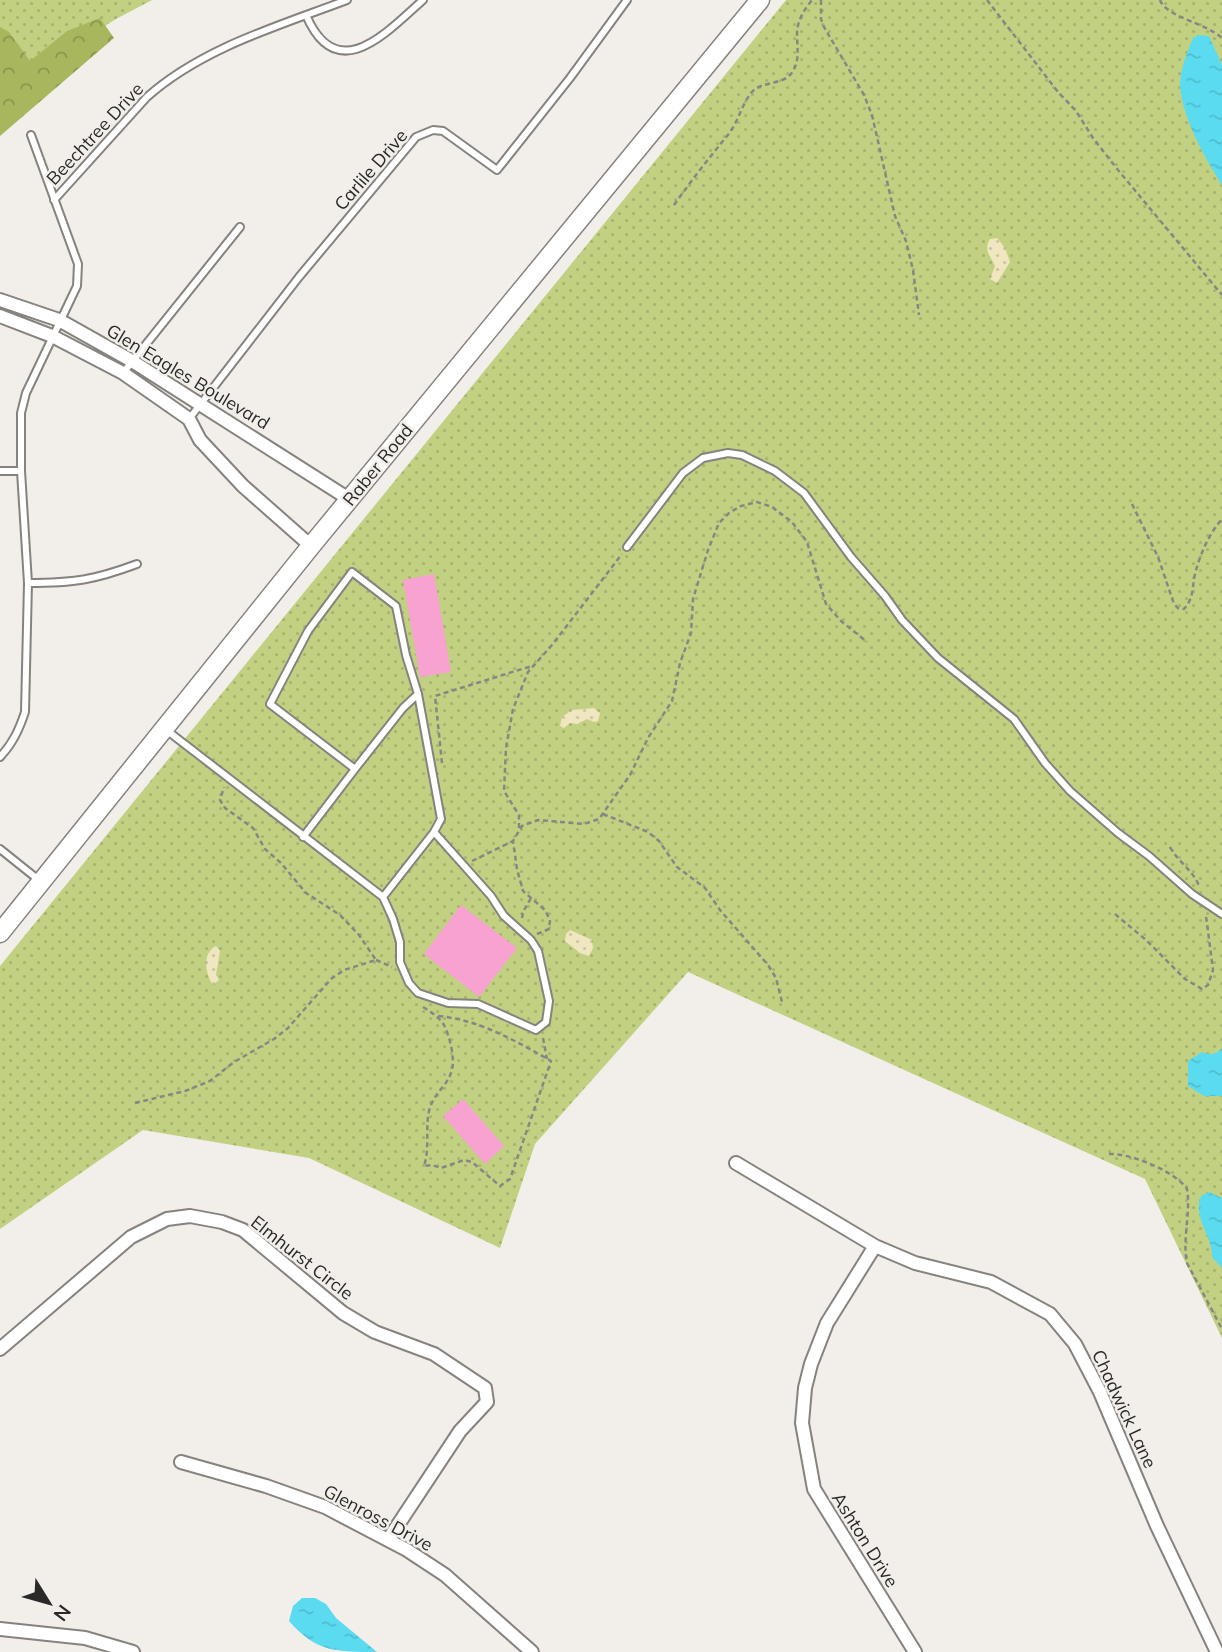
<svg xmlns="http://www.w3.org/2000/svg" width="1222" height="1652" viewBox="0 0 1222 1652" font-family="Mulish,sans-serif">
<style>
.green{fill:url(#green-dots)}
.forest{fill:url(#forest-crowns)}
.sand{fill:url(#sand-dots)}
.water{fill:url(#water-ripples)}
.building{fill:#f7a2d1}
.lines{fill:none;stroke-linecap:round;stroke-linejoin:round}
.lane-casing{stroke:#86837f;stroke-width:10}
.street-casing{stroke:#86837f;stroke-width:16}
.secondary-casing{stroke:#86837f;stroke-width:21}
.path{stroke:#888684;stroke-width:2.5;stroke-dasharray:5 3.5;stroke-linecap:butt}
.lane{stroke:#fff;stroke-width:6}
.street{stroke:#fff;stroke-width:12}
.secondary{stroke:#fff;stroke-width:18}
.labels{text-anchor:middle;stroke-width:5;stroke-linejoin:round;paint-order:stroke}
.street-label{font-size:18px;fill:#2a2928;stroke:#f2efeb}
</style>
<defs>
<pattern id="green-dots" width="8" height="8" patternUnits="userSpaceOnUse" patternTransform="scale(1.75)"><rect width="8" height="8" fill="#c2d181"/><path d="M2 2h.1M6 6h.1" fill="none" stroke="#a7b36f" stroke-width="1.8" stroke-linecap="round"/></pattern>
<pattern id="forest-crowns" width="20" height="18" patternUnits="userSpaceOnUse" patternTransform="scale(1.75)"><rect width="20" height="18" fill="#a8b75e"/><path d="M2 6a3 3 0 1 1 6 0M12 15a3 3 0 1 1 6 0" fill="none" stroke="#89954e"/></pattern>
<pattern id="sand-dots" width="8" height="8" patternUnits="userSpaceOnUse" patternTransform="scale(1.75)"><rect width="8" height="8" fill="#f0e6c0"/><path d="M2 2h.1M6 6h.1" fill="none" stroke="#cec5a5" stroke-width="1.8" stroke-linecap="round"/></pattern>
<pattern id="water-ripples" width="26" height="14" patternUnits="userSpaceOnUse" patternTransform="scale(1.75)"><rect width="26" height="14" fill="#5bdbf0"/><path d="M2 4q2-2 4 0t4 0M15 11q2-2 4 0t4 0" fill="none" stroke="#4fbcce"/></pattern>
</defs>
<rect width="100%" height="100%" fill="#f2efeb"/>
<path class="green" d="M 0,0 L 152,0 L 116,19 L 0,92 Z
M 786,0 L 1222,0 L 1222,1338 L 1145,1179 L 688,972 L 535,1144 L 500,1248 L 309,1158 L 143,1130 L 0,1229 L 0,966 Z"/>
<path class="forest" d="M 100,18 L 114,38 L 0,136 L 0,27 L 9,32 L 30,61 L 67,31 Z"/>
<path class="sand" d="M 997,238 L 1005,248 L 1010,262 L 997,283 L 990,279 L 995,266 C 991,256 983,251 990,239 Z
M 594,708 L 600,713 L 598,721 L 594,722 L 587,719 L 577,724 L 570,723 L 564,728 L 560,726 L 562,717 L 572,710 Z
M 570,930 L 592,940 L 593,948 L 589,956 L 580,953 L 565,941 L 566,934 Z
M 216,946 L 220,951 L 216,975 L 219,980 L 213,985 C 205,973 202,953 216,946 Z"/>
<path class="water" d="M 1198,35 L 1209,36 L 1222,65 L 1222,185 C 1205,158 1182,118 1180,85 C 1180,70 1187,52 1193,38 Z
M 1222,1048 L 1222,1096 L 1204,1096 L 1188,1086 L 1188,1061 L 1202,1052 C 1210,1055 1216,1055 1222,1048 Z
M 1209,1192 L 1222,1198 L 1222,1268 L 1212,1257 C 1213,1236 1192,1218 1201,1196 Z
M 302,1598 L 315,1598 L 326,1604 L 336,1618 L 377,1652 C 336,1652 316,1652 289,1621 L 293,1606 Z"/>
<path class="building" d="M 434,574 L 451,672 L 420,677 L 403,580 Z
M 461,905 L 517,948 L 479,997 L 424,954 Z
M 463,1099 L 504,1146 L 485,1164 L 443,1116 Z"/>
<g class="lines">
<defs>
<path id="lane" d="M 306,15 C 337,87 386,33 423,0
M 54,200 L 147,97 C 202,48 278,26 347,0
M 123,373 L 240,227
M 189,419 L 299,277 L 416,137 L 433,130 L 443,131 L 497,170 L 570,78 L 627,0
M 0,471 L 21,471
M 627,547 L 683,473 L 703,458 L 728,453 L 742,455 L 775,471 L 804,493 L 851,557 L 885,596 L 902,620 L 938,658 L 1014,719 L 1045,763 L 1070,791 L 1118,833 L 1149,856 L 1192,894 L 1222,914
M 28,583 C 74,583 94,580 137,564
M 165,729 L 383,897 L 434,832 L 441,819 L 418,694 L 406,655 L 396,606 L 352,572 L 308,631 L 270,704 L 355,769 L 303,837
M 0,757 C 13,743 19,730 25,712 L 28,583 L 21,471 L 21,413 L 26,393 L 77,286 L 78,264 L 31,135
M 355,769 L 403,708 L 418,694
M 0,849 L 40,881
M 383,897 L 393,919 L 400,942 L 400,962 L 409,983 L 418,993 L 448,1003 L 478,1004 L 536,1030 L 546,1022 L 549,1001 L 538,951 L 531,940 L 504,916 L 491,896 L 434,832"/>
<path id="street" d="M 0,300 L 59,320 L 132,361 L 349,499
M 0,316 L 52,336 L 123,373 L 189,419 L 200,440 L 243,486 L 311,546
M 736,1163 L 875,1246 L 915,1263 L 991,1282 L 1050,1314 L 1075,1344 L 1100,1392 L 1157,1526 L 1217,1652
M 875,1246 L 827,1323 L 811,1364 L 805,1388 L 802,1423 L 814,1489 L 915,1652
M 0,1349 L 131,1237 L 167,1219 L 190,1216 L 222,1222 L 243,1230 L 343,1313 L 375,1332 L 434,1354 L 485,1388 L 487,1402 L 460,1431 L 388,1540
M 181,1462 L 266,1486 L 325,1507 L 407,1550 L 445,1575 L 532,1652
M 0,1629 L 85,1638 L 133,1652"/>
<path id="secondary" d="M 0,933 L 311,546 L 760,0"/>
</defs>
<use href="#lane" class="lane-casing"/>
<use href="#street" class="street-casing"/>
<use href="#secondary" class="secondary-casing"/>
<path class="path" d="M 821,0 L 821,19 L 824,27 L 864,95 L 872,115 L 895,216 L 906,241 L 913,270 L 919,315
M 987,0 L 1058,92 L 1076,111 L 1093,138 L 1118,170 L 1222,295
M 1160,0 C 1166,17 1206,23 1222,38
M 674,205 C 691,181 709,158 727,136 C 738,123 741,106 751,93 C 761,80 785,86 793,71 C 800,59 797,47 797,34 C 797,21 804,10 812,0
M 1132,504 L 1158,557 L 1174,604 L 1178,608 L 1184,609 C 1194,598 1192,588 1195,574 C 1200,554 1209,534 1222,519
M 442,763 L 435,696 L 535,665
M 603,814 L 648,832 L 659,841 L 677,867 L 705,888 L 720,910 L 768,965 L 776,978 L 782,1002
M 519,828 L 519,815 L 504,791 L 506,748 L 513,709 L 528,672 L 552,645 L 622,554
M 1170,847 C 1178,862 1193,870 1199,886
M 472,861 L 513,841
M 1115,914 L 1146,940 L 1185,979 L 1202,989 L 1208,985 L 1213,970 L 1206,916
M 522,918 L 523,912 L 531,898
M 537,934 L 549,929 L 550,920 L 545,910 L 523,891 L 517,869 L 513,841 L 522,826 L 538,820 L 584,824 L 599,819 L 630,775 L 648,738 L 672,701 L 680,663 L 691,633 L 693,599 L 708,550 L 719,523 L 729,513 L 741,506 L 757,502 L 772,507 L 792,522 L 807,542 L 826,604 L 841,621 L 867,642
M 376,960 L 392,967
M 423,1007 C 431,1012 439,1017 444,1025 C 450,1037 456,1061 451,1073 C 445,1089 434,1092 429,1111 C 425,1130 430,1148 424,1166 L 432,1165 L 441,1168 L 464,1160 L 472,1162 L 500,1186 L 510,1179 L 551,1061 C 516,1041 478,1019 437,1016
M 543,1038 L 547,1059
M 135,1103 L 185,1091 L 210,1081 L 234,1062 L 274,1039 L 288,1028 L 331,979 L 344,970 L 376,960 L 359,935 L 340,915 L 306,893 L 281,863 L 265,849 L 253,828 L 225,808 L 220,800 L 224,787
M 1109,1154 C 1130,1153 1175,1171 1187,1189 C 1191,1214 1182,1239 1187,1263 L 1222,1329"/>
<use href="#lane" class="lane"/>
<use href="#street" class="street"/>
<use href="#secondary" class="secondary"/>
</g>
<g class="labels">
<g class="street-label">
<text transform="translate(95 134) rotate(-47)" y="6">Beechtree Drive</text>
<text transform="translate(371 170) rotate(-49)" y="6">Carlile Drive</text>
<text transform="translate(188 377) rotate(31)" y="6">Glen Eagles Boulevard</text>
<text transform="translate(378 465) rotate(-51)" y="6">Raber Road</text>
<text transform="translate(302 1258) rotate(38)" y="6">Elmhurst Circle</text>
<text transform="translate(1124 1409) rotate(65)" y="6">Chadwick Lane</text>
<text transform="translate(378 1518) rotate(28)" y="6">Glenross Drive</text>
<text transform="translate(865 1540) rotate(58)" y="6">Ashton Drive</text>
</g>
</g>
<g transform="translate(49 1603) rotate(127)" stroke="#f2efeb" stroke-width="5" paint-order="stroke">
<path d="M0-5L12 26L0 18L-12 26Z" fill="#2a2928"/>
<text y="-10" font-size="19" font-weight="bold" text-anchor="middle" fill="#2a2928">N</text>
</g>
</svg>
